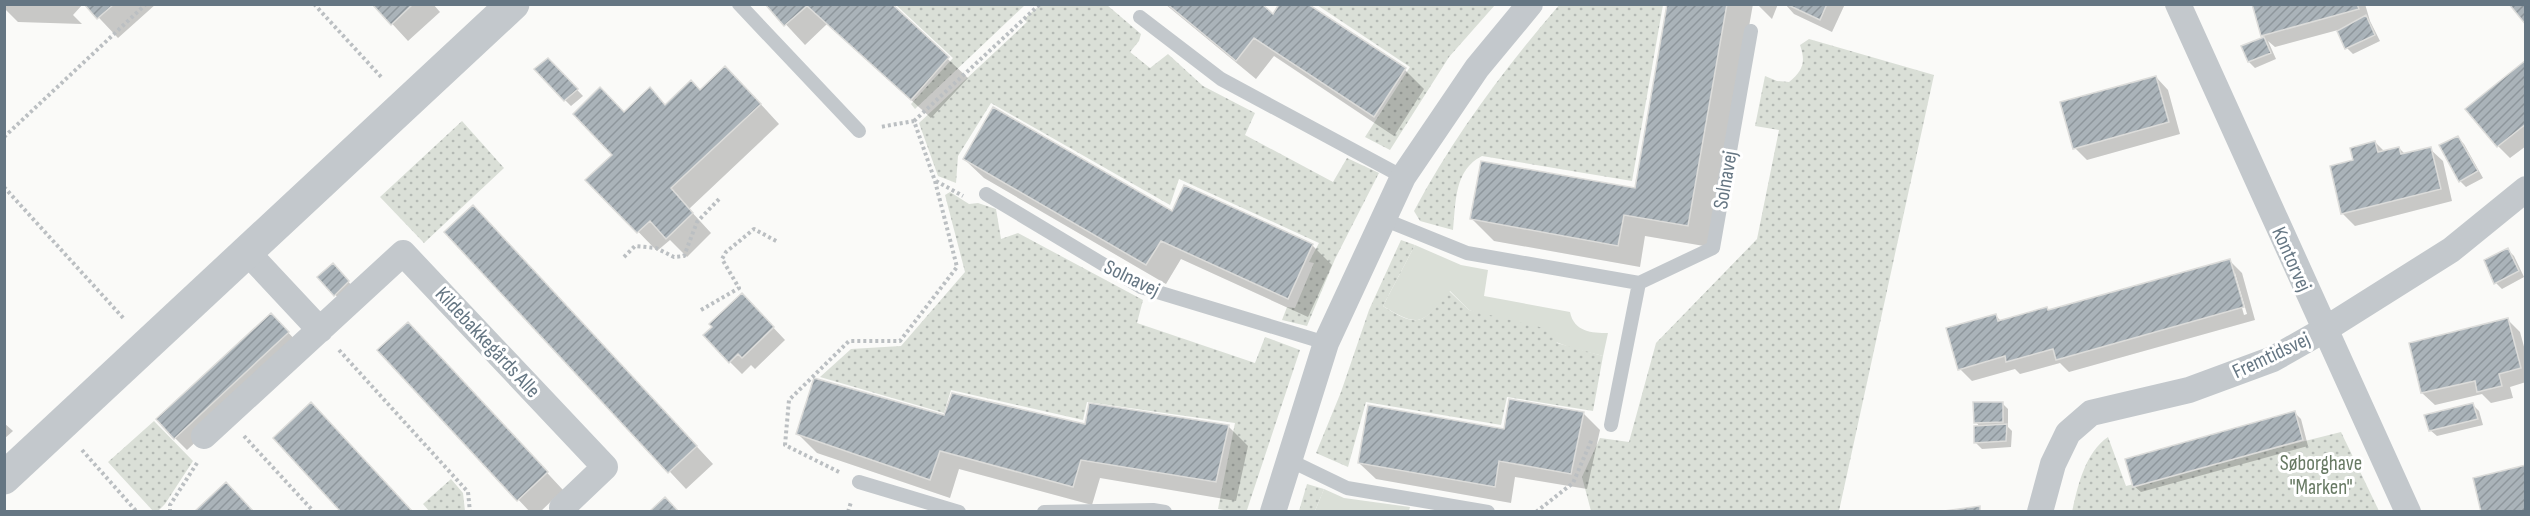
<svg xmlns="http://www.w3.org/2000/svg" width="2530" height="516" viewBox="0 0 2530 516" font-family="'Sofia Sans Condensed',sans-serif">
<style>
.green{fill:#dadfd7}
.park{fill:url(#park-dots)}
.shadow{fill:#0003;fill-rule:evenodd}
.building{fill:url(#building-hatch);stroke:#dcdcda;stroke-width:1.5}
.lines{fill:none;stroke-linecap:round;stroke-linejoin:round}
.path{stroke:#bbbfc2;stroke-width:4;stroke-dasharray:3 3;stroke-linecap:butt}
.service{stroke:#c3c8cc;stroke-width:14}
.minor{stroke:#c3c8cc;stroke-width:26}
.tertiary{stroke:#c3c8cc;stroke-width:33}
.labels{text-anchor:middle;stroke-width:6;stroke-linejoin:round;paint-order:stroke}
.street-label{font-size:21px;fill:#657683;stroke:#fff}
.park-label{font-size:21px;fill:#687a64;stroke:#fff}
</style>
<defs>
<pattern id="park-dots" width="8" height="8" patternUnits="userSpaceOnUse" patternTransform="scale(1.5)"><rect width="8" height="8" fill="#dadfd7"/><path d="M2 2h.1M6 6h.1" fill="none" stroke="#b4b9b4" stroke-width="1.8" stroke-linecap="round"/></pattern>
<pattern id="building-hatch" width="6" height="6" patternUnits="userSpaceOnUse" patternTransform="scale(1.5)"><rect width="6" height="6" fill="#aab3b9"/><path d="M-1 1l2-2M0 6l6-6M5 7l2-2" fill="none" stroke="#8e969c"/></pattern>
</defs>
<rect width="100%" height="100%" fill="#fafaf8"/>
<path class="green" d="M 1415,245 L 1461,265 L 1488,270 L 1484,296 L 1570,312 C 1574,332 1592,333 1608,333 L 1603,356 L 1572,348 L 1469,310 L 1450,291 C 1424,322 1421,330 1383,306 Z
M 1324,489 L 1344,498 L 1410,507 L 1409,511 L 1315,511 Z"/>
<path class="park" d="M 1560,4 L 1663,5 L 1632,181 L 1482,156 C 1454,170 1456,202 1453,230 L 1420,221 L 1414,211 C 1453,137 1505,68 1560,4 Z
M 896,5 L 1025,5 L 915,109 L 911,104 L 953,58 Z
M 1040,5 L 1107,5 L 1141,34 L 1139,41 L 1130,52 L 1150,68 L 1168,54 L 1203,86 L 1255,113 L 1245,135 L 1333,182 L 1347,158 L 1379,173 L 1335,259 L 1307,326 L 1282,320 L 1287,307 L 1295,308 L 1314,263 L 1309,262 L 1319,243 L 1179,179 L 1170,205 L 991,103 L 958,156 L 956,183 L 938,176 L 919,123 L 1027,22 L 1024,19 Z
M 1317,5 L 1495,5 L 1449,57 L 1390,150 L 1365,137 L 1410,67 Z
M 1809,39 L 1934,75 L 1839,511 L 1591,511 L 1582,477 L 1600,438 L 1629,442 L 1656,343 L 1757,239 L 1779,130 L 1755,126 L 1765,76 L 1777,81 L 1789,82 C 1803,71 1806,62 1800,45 Z
M 462,121 L 504,168 L 424,243 L 380,197 Z
M 950,192 L 969,204 L 978,203 L 996,209 L 1001,239 L 1018,233 L 1143,300 L 1137,323 L 1255,363 L 1265,337 L 1300,350 L 1247,510 L 1236,512 L 1218,509 L 1235,423 L 1087,402 L 1083,420 L 951,390 L 944,413 L 820,377 L 851,349 L 901,346 L 965,272 L 945,195 Z
M 1401,240 L 1415,245 L 1383,306 C 1421,331 1424,321 1449,291 L 1469,310 L 1552,330 L 1557,343 L 1603,356 L 1593,411 L 1507,397 L 1501,425 L 1366,402 L 1348,467 L 1316,453 L 1341,392 L 1369,310 Z
M 154,421 L 193,461 L 165,504 L 157,512 L 153,511 L 108,462 Z
M 2341,432 L 2379,511 L 2072,512 C 2078,485 2085,453 2108,437 L 2126,486 Z
M 451,479 L 463,493 L 465,511 L 429,511 L 423,504 Z
M 1307,484 L 1324,489 L 1315,511 L 1299,511 Z"/>
<path class="shadow" d="M 4,4 L 83,4 L 73,15 L 82,24 L 18,22 L 4,8 Z
M 86,4 L 156,4 L 118,38 Z
M 374,4 L 433,4 L 440,12 L 408,41 Z
M 767,4 L 889,4 L 968,78 L 931,118 L 827,24 L 805,45 Z
M 1165,4 L 1260,4 L 1274,16 L 1405,70 L 1424,89 L 1394,136 L 1274,56 L 1256,79 Z
M 1669,4 L 1753,4 L 1710,247 L 1645,236 L 1640,267 L 1494,241 L 1472,219 L 1636,189 Z
M 1757,4 L 1778,4 L 1772,19 Z
M 1785,4 L 1845,4 L 1832,32 L 1794,14 Z
M 2254,4 L 2365,4 L 2370,21 L 2380,41 L 2353,54 L 2347,48 L 2338,30 L 2275,47 L 2268,41 L 2276,59 L 2255,68 L 2249,62 L 2243,47 L 2265,38 L 2262,35 Z
M 548,60 L 583,96 L 571,106 L 565,100 Z
M 2526,62 L 2526,146 L 2510,158 L 2498,146 Z
M 2156,77 L 2168,90 L 2180,134 L 2087,160 L 2075,148 Z
M 745,87 L 779,124 L 689,209 L 711,233 L 687,257 L 670,240 L 657,251 L 588,180 L 614,155 L 624,113 L 650,90 L 666,106 L 701,91 Z
M 2458,138 L 2464,144 L 2483,178 L 2466,187 L 2460,181 Z
M 2375,142 L 2385,152 L 2399,148 L 2405,154 L 2430,149 L 2443,161 L 2452,201 L 2355,226 L 2343,214 L 2355,161 Z
M 964,159 L 1173,213 L 1185,187 L 1312,245 L 1332,265 L 1308,317 L 1181,259 L 1166,284 L 984,178 Z
M 489,223 L 713,464 L 686,489 L 446,232 Z
M 2508,250 L 2514,256 L 2524,277 L 2502,289 L 2496,283 L 2486,261 Z
M 2229,260 L 2242,273 L 2255,320 L 2069,372 L 2060,363 L 2020,374 L 2015,369 L 1972,381 L 1960,369 L 1995,315 L 2001,321 L 2049,311 ZM 2232,273 L 2235,273 L 2247,314 L 2244,315 Z
M 333,265 L 354,288 L 341,301 L 319,277 Z
M 754,307 L 785,340 L 755,369 L 751,365 L 742,374 L 730,362 Z
M 2508,320 L 2520,332 L 2526,354 L 2526,382 L 2510,387 L 2513,398 L 2491,403 L 2482,394 L 2435,405 L 2422,393 Z
M 283,327 L 300,345 L 187,450 L 175,438 Z
M 424,340 L 563,490 L 540,512 L 530,512 L 379,350 Z
M 2002,403 L 2008,409 L 2008,427 L 2012,431 L 2011,447 L 1982,449 L 1976,443 L 1980,427 L 1976,422 Z
M 1090,405 L 1229,427 L 1248,446 L 1236,501 L 1100,478 L 1092,505 L 959,469 L 950,498 L 817,453 L 797,433 L 945,417 L 1086,425 Z
M 2473,405 L 2479,411 L 2483,425 L 2437,436 L 2430,430 Z
M 1583,413 L 1600,430 L 1587,489 L 1515,477 L 1511,503 L 1376,479 L 1359,463 Z
M 2295,413 L 2301,419 L 2308,446 L 2141,492 L 2134,486 Z
M 4,423 L 13,431 L 4,439 Z"/>
<path class="building" d="M 84,4 L 114,4 L 97,19 Z
M 372,4 L 413,4 L 391,25 Z
M 765,4 L 892,4 L 949,57 L 911,100 L 807,6 L 784,26 Z
M 1167,4 L 1262,4 L 1273,14 L 1279,4 L 1308,4 L 1406,68 L 1374,117 L 1254,38 L 1236,61 Z
M 1667,4 L 1727,4 L 1688,226 L 1624,215 L 1618,246 L 1470,219 L 1481,161 L 1635,188 Z
M 1786,4 L 1827,4 L 1820,20 Z
M 2252,4 L 2357,4 L 2359,9 L 2261,36 Z
M 2509,4 L 2526,4 L 2526,25 Z
M 2366,15 L 2375,35 L 2345,49 L 2337,31 Z
M 2264,37 L 2271,53 L 2248,62 L 2241,46 Z
M 548,58 L 578,89 L 564,101 L 534,69 Z
M 2526,60 L 2526,124 L 2497,147 L 2465,109 Z
M 725,66 L 761,104 L 671,188 L 693,213 L 666,239 L 650,221 L 637,233 L 585,180 L 612,155 L 573,114 L 600,87 L 624,112 L 650,87 L 665,105 L 691,80 L 700,90 Z
M 2156,76 L 2169,122 L 2073,149 L 2060,102 Z
M 993,107 L 1172,211 L 1184,185 L 1313,244 L 1288,299 L 1161,241 L 1146,265 L 963,159 Z
M 2458,136 L 2478,171 L 2459,182 L 2439,145 Z
M 2375,141 L 2378,152 L 2399,147 L 2401,154 L 2431,147 L 2441,189 L 2341,214 L 2330,166 L 2353,160 L 2350,148 Z
M 473,205 L 697,446 L 668,473 L 444,232 Z
M 2508,248 L 2519,271 L 2494,284 L 2484,260 Z
M 2230,259 L 2244,307 L 2056,360 L 2053,349 L 2006,362 L 2005,356 L 1958,370 L 1946,328 L 1996,314 L 1998,321 L 2047,307 L 2048,310 Z
M 333,263 L 349,281 L 334,296 L 317,277 Z
M 742,293 L 774,327 L 742,358 L 738,354 L 729,363 L 703,335 L 712,327 L 709,324 Z
M 271,313 L 289,332 L 174,439 L 156,419 Z
M 2508,318 L 2521,368 L 2499,374 L 2502,386 L 2477,392 L 2475,381 L 2421,393 L 2409,343 Z
M 408,322 L 548,472 L 517,501 L 377,350 Z
M 814,378 L 944,415 L 952,393 L 1085,424 L 1089,403 L 1229,425 L 1216,482 L 1081,460 L 1073,487 L 940,451 L 930,480 L 796,434 Z
M 1509,399 L 1584,412 L 1571,474 L 1499,461 L 1495,487 L 1358,463 L 1368,405 L 1504,429 Z
M 311,402 L 413,512 L 341,512 L 273,438 Z
M 1973,402 L 2003,402 L 2003,422 L 1974,423 Z
M 2473,403 L 2478,419 L 2429,431 L 2424,415 Z
M 2295,411 L 2303,440 L 2133,487 L 2125,459 Z
M 2007,424 L 2006,441 L 1974,443 L 1974,426 Z
M 2526,465 L 2526,512 L 2481,512 L 2473,478 Z
M 226,482 L 254,512 L 194,512 Z
M 665,497 L 679,512 L 649,512 Z
M 1980,506 L 1980,512 L 1937,512 Z"/>
<g class="lines">
<path class="path" d="M 314,4 L 383,79
M 1113,6 L 1113,4
M 914,121 L 1040,4
M 4,137 L 146,4
M 936,181 L 963,196
M 4,187 L 125,320
M 624,257 L 635,246 L 656,248 L 674,257 L 684,256 L 697,222 L 721,197
M 701,310 L 739,288 L 722,259 L 726,252 L 754,229 L 778,242
M 339,350 L 468,492 L 470,512
M 244,436 L 314,512
M 82,450 L 137,512
M 839,472 L 785,445 L 789,400 L 849,341 L 900,341 L 957,267 L 935,181 L 914,121 L 880,127
M 170,512 L 170,505 L 197,463
M 848,512 L 851,502
M 1536,512 L 1573,483 L 1592,439"/>
<path class="service" d="M 739,4 L 859,131
M 1140,17 L 1221,79 L 1403,177
M 986,194 L 1141,287 L 1326,343
M 1383,219 L 1467,253 L 1639,283 L 1713,248 L 1751,31
M 1611,425 L 1639,283
M 1289,460 L 1347,488 L 1488,512
M 859,482 L 959,512
M 1044,512 L 1153,510 L 1165,512"/>
<path class="minor" d="M 2178,4 L 2408,512
M 248,253 L 320,330
M 204,436 L 403,253 L 605,467 L 562,508 L 566,512
M 1273,512 L 1326,343 L 1403,177 L 1477,68 L 1530,4
M 2040,512 L 2053,464 L 2068,433 L 2091,413 L 2189,390 L 2273,359 L 2324,330 L 2451,250 L 2526,189"/>
<path class="tertiary" d="M 4,478 L 513,4"/>
</g>
<g class="labels">
<g class="street-label">
<text transform="translate(1725 180) rotate(-80)" y="7">Solnavej</text>
<text transform="translate(2292 259) rotate(66)" y="7">Kontorvej</text>
<text transform="translate(1132 278) rotate(26)" y="7">Solnavej</text>
<text transform="translate(488 342) rotate(47)" y="7">Kildebakkegårds Alle</text>
<text transform="translate(2271 355) rotate(-25)" y="7">Fremtidsvej</text>
</g>
<g class="park-label">
<text x="2321" y="470">Søborghave<tspan x="2321" dy="24">"Marken"</tspan></text>
</g>
</g>
<rect width="2530" height="516" fill="none" stroke="#657683" stroke-width="12"/>
</svg>
